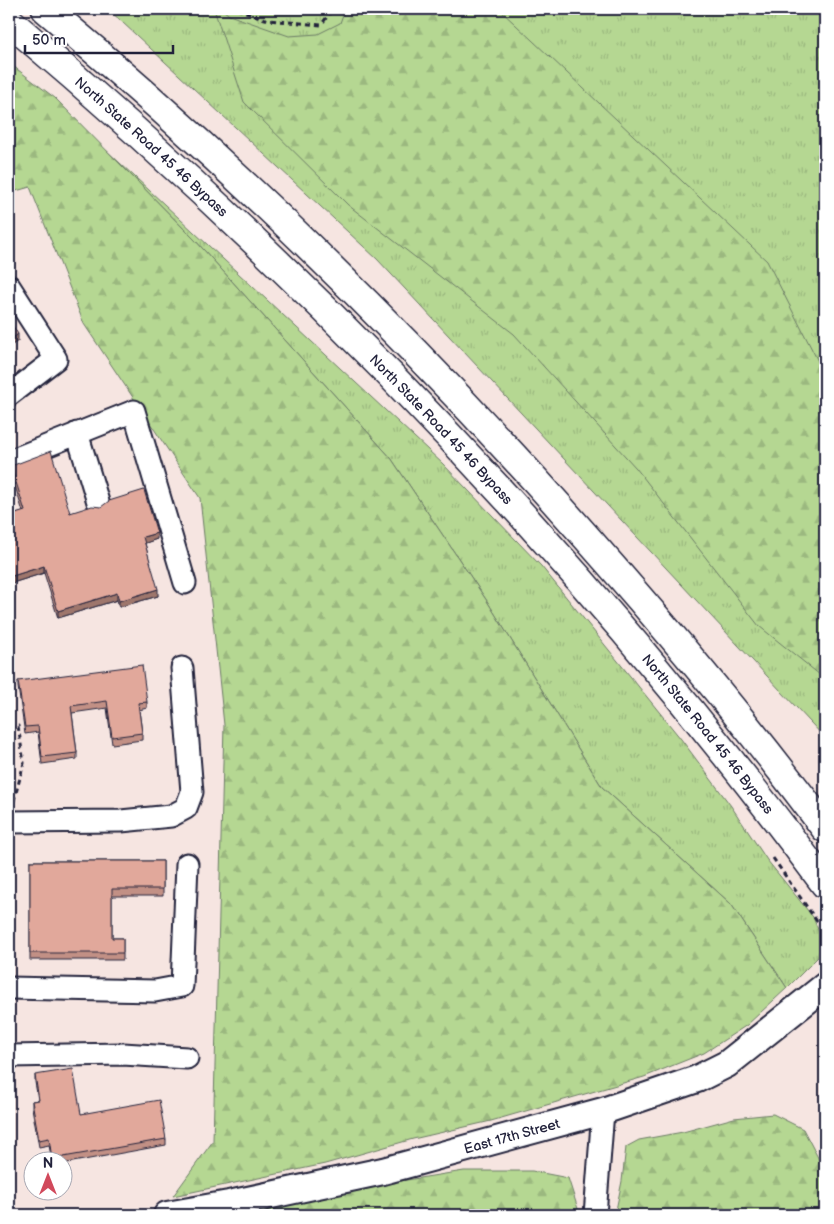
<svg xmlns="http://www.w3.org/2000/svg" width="834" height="1224" viewBox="0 0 834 1224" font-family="'Balsamiq Sans',sans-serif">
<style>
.built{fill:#f6e5e1;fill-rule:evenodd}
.grass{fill:url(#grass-tufts);stroke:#6c7c66}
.forest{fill:url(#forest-firs);stroke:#6c7c66}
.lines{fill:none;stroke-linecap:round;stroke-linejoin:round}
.minor-casing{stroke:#22223b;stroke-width:25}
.major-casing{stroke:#22223b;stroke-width:30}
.highway-casing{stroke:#22223b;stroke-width:31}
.path{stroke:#22223b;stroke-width:3;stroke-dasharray:5 4;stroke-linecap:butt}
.minor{stroke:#fff;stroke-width:21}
.major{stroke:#fff;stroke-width:26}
.highway{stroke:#fff;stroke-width:28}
.wall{fill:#c29085;stroke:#22223b}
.shaded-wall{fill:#9e766c;stroke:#22223b}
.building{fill:#e1a89b;stroke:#22223b}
.labels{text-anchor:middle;stroke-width:4.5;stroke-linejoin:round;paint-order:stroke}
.street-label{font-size:14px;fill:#22223b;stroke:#fff}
</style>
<defs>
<pattern id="grass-tufts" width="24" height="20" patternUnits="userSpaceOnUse" patternTransform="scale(1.25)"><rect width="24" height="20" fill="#b5d792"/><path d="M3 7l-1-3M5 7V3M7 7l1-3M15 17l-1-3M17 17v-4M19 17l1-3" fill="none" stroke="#9bb87f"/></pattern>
<pattern id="forest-firs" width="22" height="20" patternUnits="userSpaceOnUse" patternTransform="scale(1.25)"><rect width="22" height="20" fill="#b5d792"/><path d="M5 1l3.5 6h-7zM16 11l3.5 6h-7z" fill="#9bb87f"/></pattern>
</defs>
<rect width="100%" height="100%" fill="#fff"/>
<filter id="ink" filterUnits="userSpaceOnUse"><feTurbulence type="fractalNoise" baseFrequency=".02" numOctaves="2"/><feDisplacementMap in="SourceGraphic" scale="10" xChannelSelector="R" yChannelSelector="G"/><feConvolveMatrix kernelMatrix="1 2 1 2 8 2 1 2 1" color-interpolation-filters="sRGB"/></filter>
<g filter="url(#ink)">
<path class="built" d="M 9,9 L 825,9 L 825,1215 L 9,1215 ZM 32,1162 L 62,1162 L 62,1192 L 32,1192 Z"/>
<path class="grass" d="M 108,9 L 825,9 L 825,738 L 377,259 Z
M 106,150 L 443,464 L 541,566 L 681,739 L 731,806 L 767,860 L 813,917 L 822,940 L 818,957 L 787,988 L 731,904 L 602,787 L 487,601 L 391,458 L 194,239 Z"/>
<path class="forest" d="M 214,9 L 222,9 L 229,15 L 289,36 L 318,34 L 340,23 L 345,9 L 499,9 L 767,261 L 825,375 L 825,679 L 759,626 L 636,468 L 514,334 L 348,205 L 244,102 Z
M 9,63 L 55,98 L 194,239 L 391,458 L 487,601 L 602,787 L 731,904 L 787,988 L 747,1025 L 704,1053 L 644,1077 L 491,1121 L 413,1139 L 325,1164 L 173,1196 L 213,1141 L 224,725 L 200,498 L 84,324 L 30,187 L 9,193 Z
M 773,1114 L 803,1129 L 825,1171 L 825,1215 L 615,1215 L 622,1181 L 626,1147 L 639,1140 L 683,1132 L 734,1118 Z
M 464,1171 L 532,1171 L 568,1178 L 580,1215 L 213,1215 L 362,1187 Z"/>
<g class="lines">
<defs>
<path id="minor" d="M 9,286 L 56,359 L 9,395
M 77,433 L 98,502
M 9,461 L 134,411 L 185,583
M 9,822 L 121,821 L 171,816 L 186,808 L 192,792 L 182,668
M 9,988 L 155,991 L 182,986 L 187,864
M 9,1056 L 123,1054 L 187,1058
M 595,1215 L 603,1111"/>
<g id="major">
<path id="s1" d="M 167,1215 L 229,1204 L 383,1171 L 603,1111 L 697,1079 L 727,1064 L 825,986"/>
</g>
<g id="highway">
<path d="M 46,9 C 221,155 384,314 538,483 C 638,594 736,708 825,828"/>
<path id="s2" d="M 9,21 C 312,277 589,565 825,884"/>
</g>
</defs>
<use href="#minor" class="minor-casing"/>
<use href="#major" class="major-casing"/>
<use href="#highway" class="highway-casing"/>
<path class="path" d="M 237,9 L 268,20 L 321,25 L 330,13 L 331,9
M 9,727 L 18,726 L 24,763 L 13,804
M 773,858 L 825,933"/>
<use href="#minor" class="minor"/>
<use href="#major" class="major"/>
<use href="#highway" class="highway"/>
</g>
<path class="wall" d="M 11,466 L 70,513 L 157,539 L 145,543 L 158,596 L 119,607 L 117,600 L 58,618 L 44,573 L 9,584 L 9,516 L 23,512 L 11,473 Z
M 18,681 L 147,702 L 147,708 L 139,710 L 142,733 L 142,740 L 112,744 L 107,708 L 72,713 L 77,753 L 77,759 L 42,764 L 38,732 L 25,734 L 18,687 Z
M 30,861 L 163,861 L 163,896 L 112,896 L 112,938 L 123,938 L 123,960 L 30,960 Z
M 35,1075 L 81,1114 L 166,1139 L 166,1145 L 62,1164 L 62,1162 L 52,1162 L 49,1145 L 39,1147 L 32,1108 L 32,1101 L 38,1100 L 35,1082 Z"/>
<path class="shaded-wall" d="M 18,334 L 18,341 L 9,347 L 9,341 Z
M 157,533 L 157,539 L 143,544 L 143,537 Z
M 44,566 L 44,573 L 9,584 L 9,577 Z
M 158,589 L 158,596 L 119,607 L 119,601 Z
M 117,593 L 117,600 L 58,618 L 58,611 Z"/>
<path class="building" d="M 9,320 L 18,334 L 9,341 Z
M 51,451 L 70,513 L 92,506 L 101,507 L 109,501 L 144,490 L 157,533 L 143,537 L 158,589 L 119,601 L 117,593 L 58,611 L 44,566 L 9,577 L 9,516 L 25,511 L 11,466 Z
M 142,665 L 147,702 L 138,703 L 142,733 L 112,737 L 107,701 L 71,706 L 77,753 L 42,757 L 38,726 L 25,727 L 18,681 Z
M 30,861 L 163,861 L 163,889 L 112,889 L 112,938 L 123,938 L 123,953 L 30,953 Z
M 73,1069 L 81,1114 L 159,1100 L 166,1139 L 52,1159 L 49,1138 L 39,1140 L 32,1101 L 39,1100 L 35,1075 Z"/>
</g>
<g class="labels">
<g class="street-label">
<text dy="5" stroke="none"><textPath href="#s2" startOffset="190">North State Road 45 46 Bypass</textPath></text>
<text dy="5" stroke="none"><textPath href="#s2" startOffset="595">North State Road 45 46 Bypass</textPath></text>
<text dy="5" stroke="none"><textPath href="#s2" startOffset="1000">North State Road 45 46 Bypass</textPath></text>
<text dy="5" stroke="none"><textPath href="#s1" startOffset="354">East 17th Street</textPath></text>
</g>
</g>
<rect width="834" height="1224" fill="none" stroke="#fff" stroke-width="30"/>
<rect x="15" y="15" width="804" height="1194" fill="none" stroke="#22223b" stroke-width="2" filter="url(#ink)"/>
<g transform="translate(48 1176)"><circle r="24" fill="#ffffff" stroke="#a7a7b1"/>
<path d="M0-4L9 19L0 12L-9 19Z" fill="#d1495b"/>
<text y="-8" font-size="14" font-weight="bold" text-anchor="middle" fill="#22223b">N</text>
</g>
<path d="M25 45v8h148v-8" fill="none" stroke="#22223b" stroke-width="2.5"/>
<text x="32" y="45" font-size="15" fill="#22223b" stroke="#ffffff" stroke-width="4" paint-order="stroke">50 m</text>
</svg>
